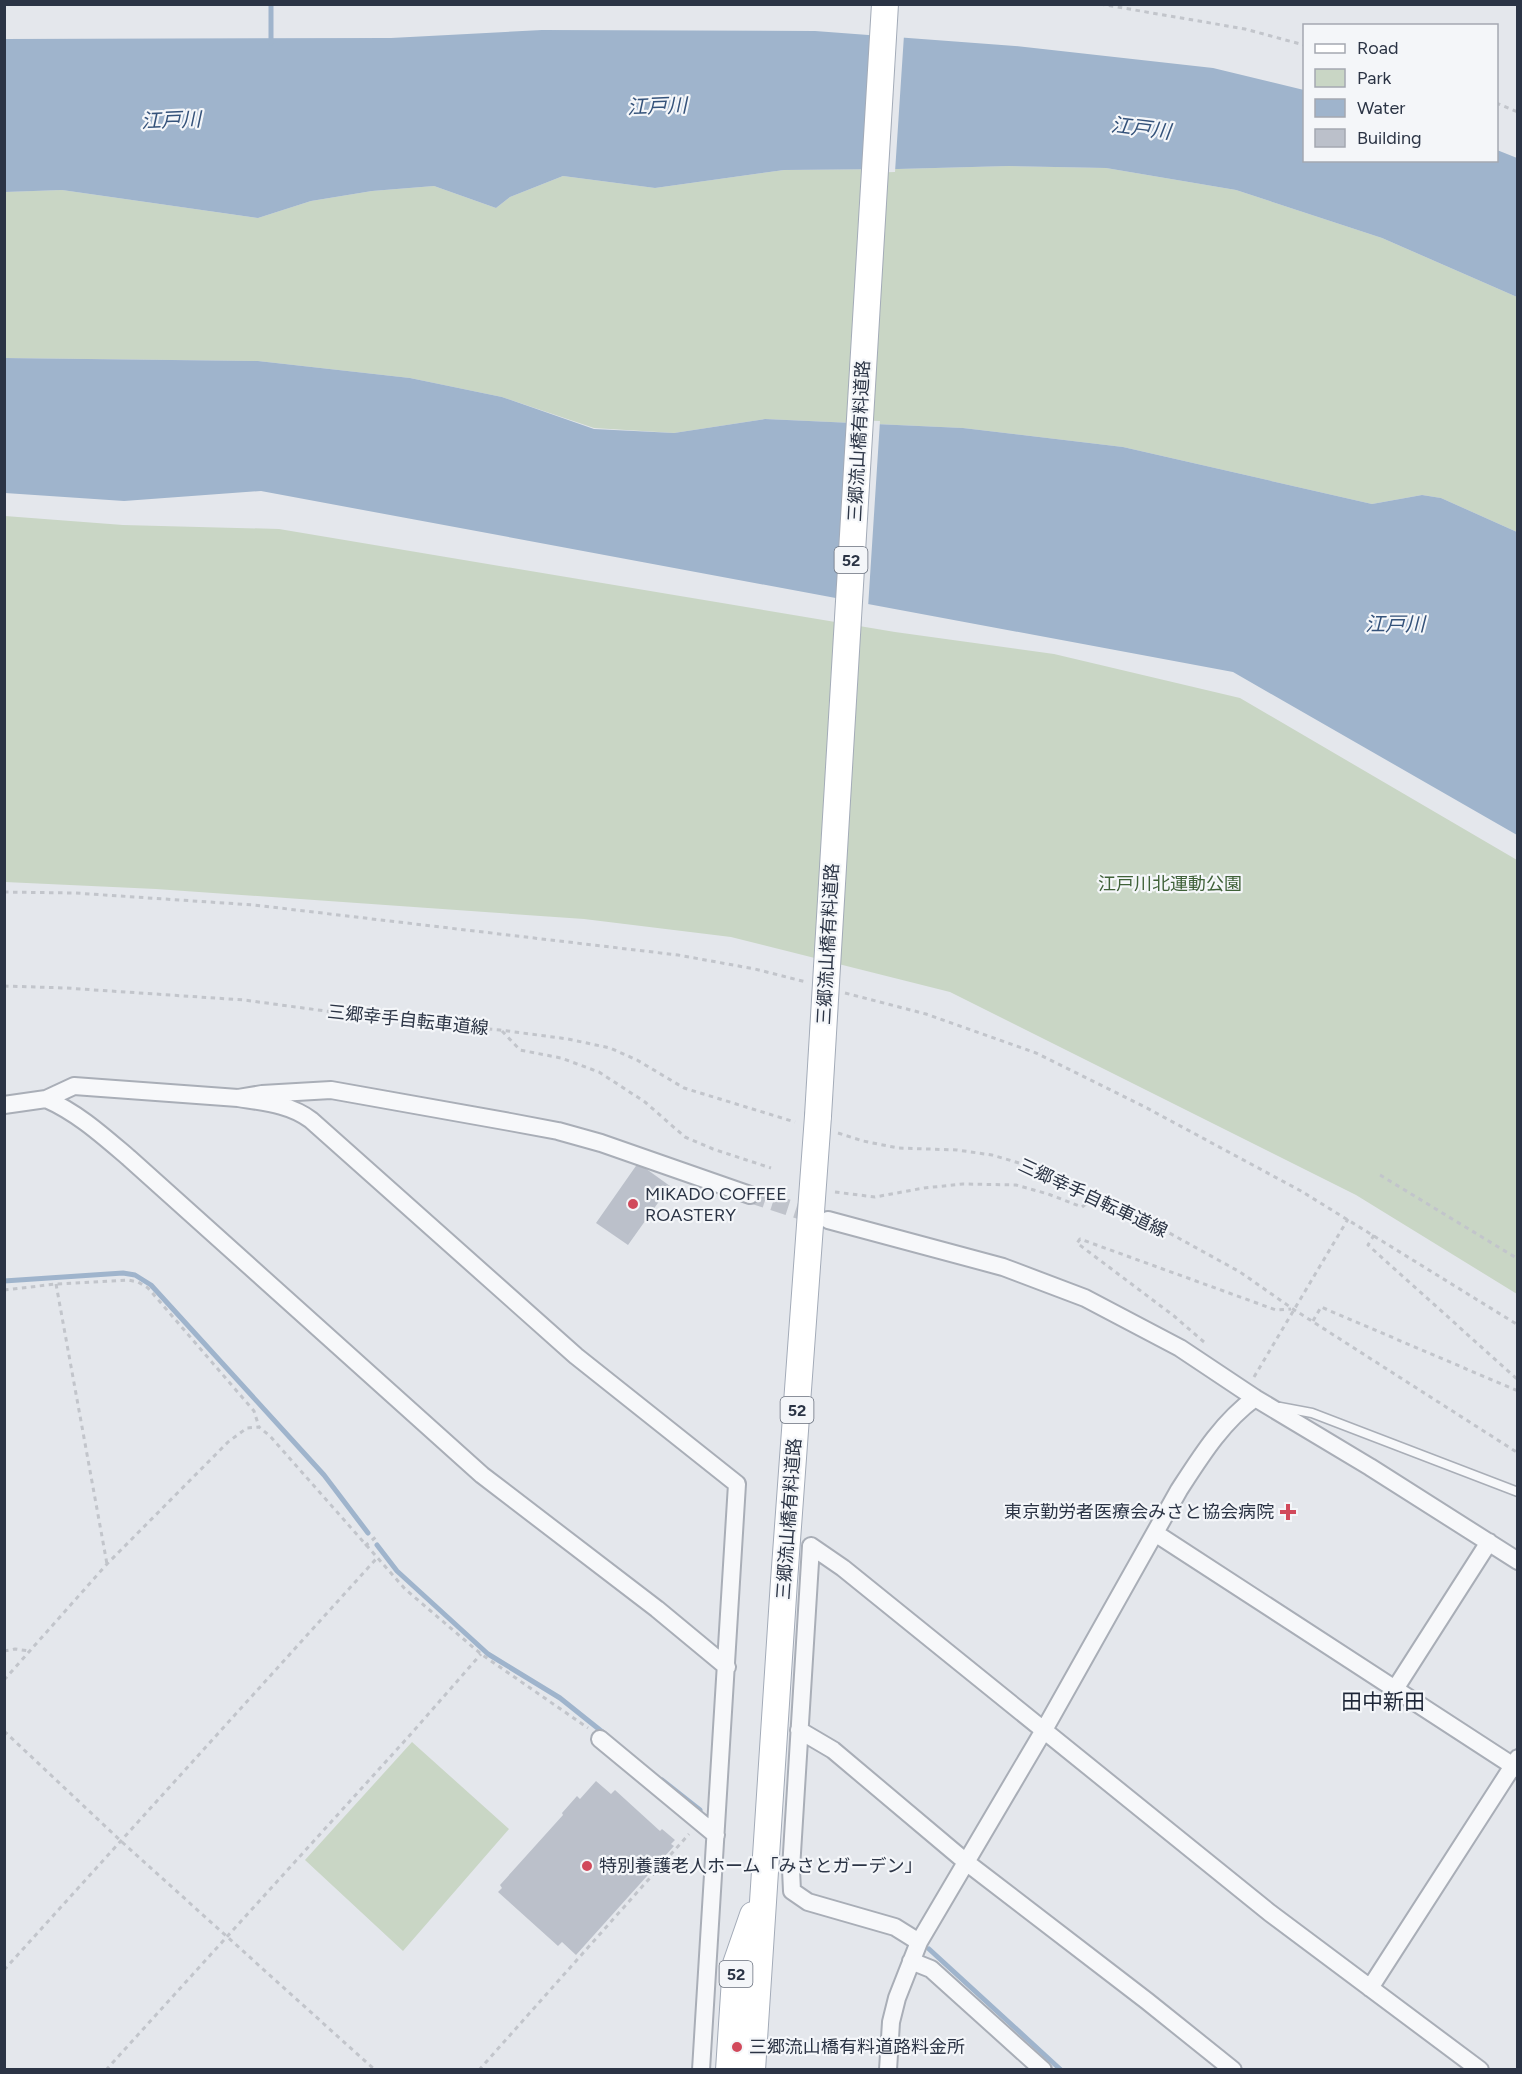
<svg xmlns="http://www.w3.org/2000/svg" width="1522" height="2074" viewBox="0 0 1522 2074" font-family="Figtree,'Noto Sans JP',sans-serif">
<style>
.green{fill:#c9d6c5}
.water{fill:#9fb4cc}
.pier{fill:#e4e7ec}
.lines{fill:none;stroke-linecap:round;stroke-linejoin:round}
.stream{stroke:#9fb4cc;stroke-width:5}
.building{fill:#bbc0ca}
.minor-tunnel{stroke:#bfc3cb;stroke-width:16;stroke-dasharray:16 8;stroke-linecap:butt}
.service-casing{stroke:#a9aeb7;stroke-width:11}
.minor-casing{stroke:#a9aeb7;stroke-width:20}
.primary-casing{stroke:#a3abb8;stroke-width:28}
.path{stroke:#c2c5cb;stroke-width:3;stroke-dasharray:4.5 4.5;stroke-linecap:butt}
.service{stroke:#f7f8fa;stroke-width:8}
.minor{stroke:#f7f8fa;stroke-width:16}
.primary{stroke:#fff;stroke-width:26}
.primary-bridge-casing{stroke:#a3abb8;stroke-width:28;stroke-linecap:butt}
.primary-bridge{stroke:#fff;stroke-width:26}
.poi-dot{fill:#d1495b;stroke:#f4f6f9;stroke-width:2}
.labels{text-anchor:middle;stroke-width:4.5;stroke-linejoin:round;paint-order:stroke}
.shield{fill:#f4f6f9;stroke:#676e7b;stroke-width:1.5}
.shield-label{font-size:16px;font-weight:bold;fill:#2b3445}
.street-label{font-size:18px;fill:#2b3445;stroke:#f4f6f9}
.park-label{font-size:18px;fill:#3f6138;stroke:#f4f6f9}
.poi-label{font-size:18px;fill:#2b3445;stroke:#f4f6f9;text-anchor:start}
.water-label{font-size:20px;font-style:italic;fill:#34527a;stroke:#f4f6f9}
.quarter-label{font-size:21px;fill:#1d2536;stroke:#f4f6f9}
</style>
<rect width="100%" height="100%" fill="#e4e7ec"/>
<path class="green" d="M 1009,166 L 1106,168 L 1236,190 L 1382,238 L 1517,297 L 1517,532 L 1441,498 L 1422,495 L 1372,504 L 1123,447 L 963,428 L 765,419 L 674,433 L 594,428 L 502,397 L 410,378 L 258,361 L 5,358 L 4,192 L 62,190 L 258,218 L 311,201 L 372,191 L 434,186 L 496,208 L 510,197 L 563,176 L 655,188 L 784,170 L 898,169 Z
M 5,516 L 123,525 L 279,529 L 895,632 L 1054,654 L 1240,698 L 1517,860 L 1517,1294 L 1356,1195 L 950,992 L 731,937 L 584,919 L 156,889 L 5,882 Z
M 412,1742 L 509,1829 L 403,1951 L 305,1860 Z"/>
<path class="water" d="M 542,30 L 815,31 L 1015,46 L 1213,68 L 1304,90 L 1304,160 L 1496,160 L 1497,150 L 1517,158 L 1517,297 L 1382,238 L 1236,190 L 1106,168 L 1009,166 L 898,169 L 784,170 L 655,188 L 563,176 L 510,197 L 496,208 L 434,186 L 372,191 L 311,201 L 258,218 L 62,190 L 5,192 L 4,39 L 391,38 Z
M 4,358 L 258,361 L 410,378 L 502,397 L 594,429 L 674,433 L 765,419 L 963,428 L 1123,447 L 1372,504 L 1422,495 L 1441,498 L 1517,532 L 1517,835 L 1233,672 L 261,491 L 124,501 L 5,493 Z"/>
<path class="pier" d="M 871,32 L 904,35 L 895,172 L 863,173 Z
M 848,420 L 880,421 L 868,608 L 837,602 Z"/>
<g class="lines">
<path class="stream" d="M 271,4 L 271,43
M 4,1281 L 123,1273 L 135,1275 L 151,1285 L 324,1475 L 368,1533
M 377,1545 L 397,1571 L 488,1654 L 560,1698 L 605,1734
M 662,1780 L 700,1810
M 929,1949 L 1061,2070"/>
</g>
<path class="building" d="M 638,1163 L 670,1186 L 628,1245 L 596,1223 Z
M 596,1781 L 611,1794 L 615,1790 L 660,1831 L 662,1829 L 675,1840 L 671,1844 L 674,1846 L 576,1955 L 562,1942 L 558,1946 L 498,1892 L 502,1888 L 500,1885 L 563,1815 L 562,1813 L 577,1796 L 580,1799 Z"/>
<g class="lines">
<path class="minor-tunnel" d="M 750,1195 L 818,1217"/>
<defs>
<path id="service" d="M 1280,1407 L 1312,1413 L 1518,1492"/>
<path id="minor" d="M 238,1098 C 263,1102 290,1104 311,1120 L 576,1356 L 737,1484 L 701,2070
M 46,1099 C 78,1113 103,1136 129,1158 L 482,1475 L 657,1609 L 727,1667
M 4,1105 L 46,1099 L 74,1086 L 238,1098 L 262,1094 L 331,1090 L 510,1122 L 558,1131 L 601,1143 L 750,1195
M 828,1220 L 1003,1267 L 1085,1298 L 1180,1348 L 1255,1398 L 1370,1467 L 1518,1561
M 1155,1533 L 1518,1769
M 811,1546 L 843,1568 L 1270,1913 L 1480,2070
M 811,1546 L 791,1869 L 792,1891 L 808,1902 L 895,1927 L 919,1942
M 1395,1689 L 1489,1542
M 799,1730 L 833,1750 L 966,1862 L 1147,2001 L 1233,2070
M 600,1739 L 716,1835
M 911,1961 L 931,1969 L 1043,2070
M 1370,1988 L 1518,1758
M 888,2070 L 891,2022 L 897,1998 L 919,1942 L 1044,1730 L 1179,1490 C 1201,1456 1222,1422 1255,1398"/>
<path id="primary" d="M 729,2070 L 736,1964 L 753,1915
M 752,2070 L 784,1581 L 818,1116"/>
</defs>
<use href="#service" class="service-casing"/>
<use href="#minor" class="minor-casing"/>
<use href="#primary" class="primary-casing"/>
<path class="path" d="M 1100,4 L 1245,29 L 1304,45
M 1496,103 L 1518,112
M 4,892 L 75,893 L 254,905 L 678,955 L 755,969 L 806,982
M 4,986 L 66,988 L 244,1000 L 407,1022 L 500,1030 L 568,1039 L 610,1048 L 637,1060 L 684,1088 L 795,1122
M 845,993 L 926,1014 L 1036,1053 L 1145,1107 L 1301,1191 L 1518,1325
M 502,1031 L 520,1050 L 561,1058 L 599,1072 L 645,1102 L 685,1137 L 713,1149 L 771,1168
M 838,1133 L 863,1141 L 898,1148 L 957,1150 L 992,1155 L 1036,1168 L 1094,1198 L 1153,1224 L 1240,1272 L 1293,1309 L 1518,1453
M 1380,1175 L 1518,1259
M 835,1192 L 875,1197 L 924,1188 L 963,1184 L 1016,1185 L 1048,1194 L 1082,1207 L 1094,1198
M 1374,1235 L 1368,1245 L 1518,1380
M 56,1284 L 107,1564
M 4,1290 L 56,1284 L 128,1280 L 138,1282 L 148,1288 L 254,1411 L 259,1427
M 1313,1321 L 1321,1307 L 1518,1391
M 1204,1342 L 1174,1316 L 1077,1243 L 1080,1239 L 1276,1310 L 1291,1309
M 1254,1377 L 1348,1219
M 365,1546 L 377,1536
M 4,1651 L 15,1649 L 29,1651
M 4,1680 L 107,1564 L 228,1442 L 247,1428 L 259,1427 L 270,1436 L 405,1589 L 481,1654 L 588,1728
M 4,1731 L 122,1842 L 375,2070
M 4,1970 L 376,1559
M 106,2070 L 410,1735 L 481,1654
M 479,2070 L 689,1834"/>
<use href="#service" class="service"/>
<use href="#minor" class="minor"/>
<use href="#primary" class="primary"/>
<defs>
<path id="primary-bridge" d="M 818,1116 L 885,4"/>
</defs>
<use href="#primary-bridge" class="primary-bridge-casing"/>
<use href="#primary-bridge" class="primary-bridge"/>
</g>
<g class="poi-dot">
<circle cx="633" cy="1204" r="6"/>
<path d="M1285 1503h6v6h6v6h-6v6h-6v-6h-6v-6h6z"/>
<circle cx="587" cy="1866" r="6"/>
<circle cx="737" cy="2047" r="6"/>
</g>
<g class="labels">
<g class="shield">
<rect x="834.5" y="547" width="33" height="26" rx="4.5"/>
<rect x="780.5" y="1397" width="33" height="26" rx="4.5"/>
<rect x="719.5" y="1961" width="33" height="26" rx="4.5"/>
</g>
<g class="shield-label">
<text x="851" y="566">52</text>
<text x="797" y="1416">52</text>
<text x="736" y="1980">52</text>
</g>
<g class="street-label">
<text transform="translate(859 441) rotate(-87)" y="6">三郷流山橋有料道路</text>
<text transform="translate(828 944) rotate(-87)" y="6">三郷流山橋有料道路</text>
<text transform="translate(408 1020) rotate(6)" y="6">三郷幸手自転車道線</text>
<text transform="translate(1093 1198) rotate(25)" y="6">三郷幸手自転車道線</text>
<text transform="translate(789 1519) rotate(-86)" y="6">三郷流山橋有料道路</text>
</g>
<g class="park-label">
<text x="1170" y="890">江戸川北運動公園</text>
</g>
<g class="poi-label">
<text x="645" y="1200">MIKADO COFFEE<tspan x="645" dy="21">ROASTERY</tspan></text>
<text x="1274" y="1518" text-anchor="end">東京勤労者医療会みさと協会病院</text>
<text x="599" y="1872">特別養護老人ホーム「みさとガーデン」</text>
<text x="749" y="2053">三郷流山橋有料道路料金所</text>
</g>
<g class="water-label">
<text transform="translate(657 106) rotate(-2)" y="7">江戸川</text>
<text transform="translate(171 120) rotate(-2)" y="7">江戸川</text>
<text transform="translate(1141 128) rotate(7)" y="7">江戸川</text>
<text x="1395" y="631">江戸川</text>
</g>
<g class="quarter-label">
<text x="1383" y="1709">田中新田</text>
</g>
</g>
<rect width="1522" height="2074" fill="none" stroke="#2b3445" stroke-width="12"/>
<rect x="1303" y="24" width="195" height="138" fill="#f4f6f9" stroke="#a4a8b1" stroke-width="1.5"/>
<rect x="1315" y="44" width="30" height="9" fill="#ffffff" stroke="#a4a8b1" stroke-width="1.5"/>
<text x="1357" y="54" font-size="18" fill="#2b3445">Road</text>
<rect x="1315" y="69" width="30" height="18" fill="#c9d6c5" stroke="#a4a8b1" stroke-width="1.5"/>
<text x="1357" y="84" font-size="18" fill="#2b3445">Park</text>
<rect x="1315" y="99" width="30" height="18" fill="#9fb4cc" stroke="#a4a8b1" stroke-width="1.5"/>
<text x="1357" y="114" font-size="18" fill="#2b3445">Water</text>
<rect x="1315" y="129" width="30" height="18" fill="#bbc0ca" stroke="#a4a8b1" stroke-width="1.5"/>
<text x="1357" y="144" font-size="18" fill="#2b3445">Building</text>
</svg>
